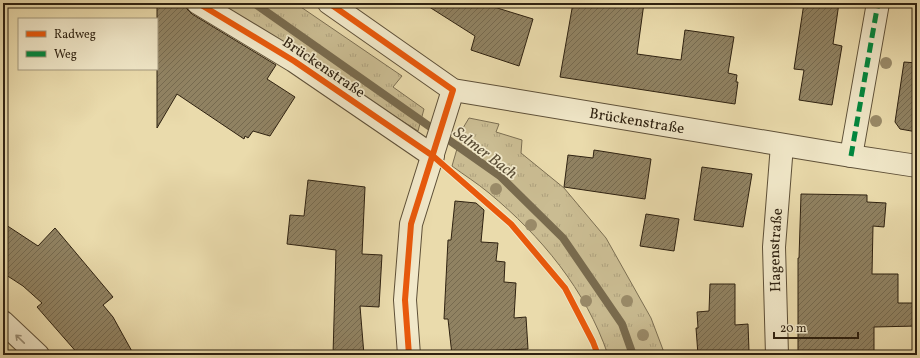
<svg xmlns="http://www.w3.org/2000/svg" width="920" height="358" viewBox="0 0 920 358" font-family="Vollkorn,serif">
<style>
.grass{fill:url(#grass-tufts);stroke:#7c6f52}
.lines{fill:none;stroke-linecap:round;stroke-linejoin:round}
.stream{stroke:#796b4e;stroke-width:8}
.building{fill:url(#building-hatch);stroke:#2f2211}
.minor-casing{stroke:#5e5038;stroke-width:24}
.minor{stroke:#f1e8c9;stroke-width:22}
.quiet{stroke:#00873e;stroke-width:5;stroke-dasharray:10 5;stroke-linecap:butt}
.cycleway-casing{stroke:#f1e8c9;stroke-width:8}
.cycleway{stroke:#e8590c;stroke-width:6}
.tree{fill:#998a68}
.oneway{stroke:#9a8f76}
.labels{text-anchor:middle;stroke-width:3.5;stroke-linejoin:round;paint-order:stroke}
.street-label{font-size:15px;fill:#2f2211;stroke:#f1e8c9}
.water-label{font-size:16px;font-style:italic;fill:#5a4d35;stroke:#f1e8c9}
</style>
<defs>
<pattern id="grass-tufts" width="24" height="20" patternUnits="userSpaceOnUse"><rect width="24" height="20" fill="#cabc92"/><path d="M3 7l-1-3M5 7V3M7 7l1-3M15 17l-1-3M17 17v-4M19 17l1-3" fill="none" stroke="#aea17d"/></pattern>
<pattern id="building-hatch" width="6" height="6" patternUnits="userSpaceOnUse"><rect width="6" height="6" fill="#908262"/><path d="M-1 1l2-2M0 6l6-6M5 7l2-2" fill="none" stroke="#766a4f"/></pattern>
</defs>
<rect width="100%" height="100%" fill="#eadbac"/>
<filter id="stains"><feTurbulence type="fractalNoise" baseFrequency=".005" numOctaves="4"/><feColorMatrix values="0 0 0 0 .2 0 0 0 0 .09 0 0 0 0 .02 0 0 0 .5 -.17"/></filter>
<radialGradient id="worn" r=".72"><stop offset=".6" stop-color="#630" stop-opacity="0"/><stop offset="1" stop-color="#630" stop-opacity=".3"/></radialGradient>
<path class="grass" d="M 216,3 L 295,3 L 402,76 L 393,87 L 424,109 L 418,131 Z
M 469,118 L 499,124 L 496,132 L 522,140 L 521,153 L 564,188 L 606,238 L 651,318 L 665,355 L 608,355 C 586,290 541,236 489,193 C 477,183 464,175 452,166 L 463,128 Z"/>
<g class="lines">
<path class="stream" d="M 254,3 L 500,176 L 563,238 L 622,324 L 633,355"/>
</g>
<path class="building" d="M 157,3 L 184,3 L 186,4 L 187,9 L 192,14 L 276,65 L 267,79 L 295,97 L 270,136 L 253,131 L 248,138 L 245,136 L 244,139 L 177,94 L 157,128 Z
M 423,3 L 481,3 L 533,19 L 519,66 L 471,50 L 475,36 Z
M 573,3 L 644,3 L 637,54 L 681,60 L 685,30 L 734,37 L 728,73 L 737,75 L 736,82 L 738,82 L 735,104 L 560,77 Z
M 804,3 L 839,3 L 833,44 L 842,46 L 832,105 L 799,100 L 804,70 L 794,69 Z
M 904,62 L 917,63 L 917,132 L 900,129 L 895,122 Z
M 594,150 L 651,159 L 645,199 L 564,187 L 568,155 L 593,158 Z
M 702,167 L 752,174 L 743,227 L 694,220 Z
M 308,180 L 365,187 L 362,254 L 382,255 L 379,307 L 360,306 L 364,355 L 333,355 L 336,250 L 287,244 L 290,215 L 304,216 Z
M 801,194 L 867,195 L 867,202 L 886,203 L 884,227 L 873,226 L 872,274 L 898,274 L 898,303 L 917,303 L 917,326 L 874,327 L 874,355 L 798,355 L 798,258 L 799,258 Z
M 455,201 L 476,203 L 484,210 L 481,242 L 498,243 L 496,261 L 505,262 L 504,282 L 516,283 L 514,318 L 526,317 L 528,349 L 480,351 L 481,355 L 452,355 L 448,319 L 444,319 L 448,240 L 451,240 Z
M 646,214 L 679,219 L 674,251 L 640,246 Z
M 3,223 L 38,246 L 55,228 L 113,297 L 103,305 L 113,317 L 134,355 L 79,355 L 37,307 L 42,303 L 23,286 L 3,273 Z
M 710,284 L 735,284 L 735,325 L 748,324 L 749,351 L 698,355 L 696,328 L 698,328 L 697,312 L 709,311 Z"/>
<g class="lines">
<defs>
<g id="minor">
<path d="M 198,3 L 294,61 L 433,156"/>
<path id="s1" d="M 329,3 L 453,90 L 851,156 L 917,166"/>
<path d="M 851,156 L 878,3"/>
<path d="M 3,322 L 38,355"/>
<path d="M 409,355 L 405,300 L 411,224 L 453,90"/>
<path id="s2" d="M 777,355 L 774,247 L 782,145"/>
</g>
</defs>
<use href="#minor" class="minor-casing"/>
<use href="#minor" class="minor"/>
<path class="quiet" d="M 851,156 L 878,3"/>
<defs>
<path id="cycleway" d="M 198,3 L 294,61 L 433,156 L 511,224 L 565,288 L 593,342 L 598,355
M 329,3 L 453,90 L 411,224 L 405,300 L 409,355"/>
</defs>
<use href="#cycleway" class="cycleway-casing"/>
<use href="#cycleway" class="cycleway"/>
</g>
<g class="tree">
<circle cx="886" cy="63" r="6"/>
<circle cx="876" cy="121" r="6"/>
<circle cx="496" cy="189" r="6"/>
<circle cx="531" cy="225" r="6"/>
<circle cx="586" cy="301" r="6"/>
<circle cx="627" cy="301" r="6"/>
<circle cx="643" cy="335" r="6"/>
</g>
<defs><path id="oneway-shaft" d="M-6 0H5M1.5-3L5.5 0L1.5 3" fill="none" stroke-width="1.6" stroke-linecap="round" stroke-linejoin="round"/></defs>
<use class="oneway" href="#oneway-shaft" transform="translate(20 339) rotate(-136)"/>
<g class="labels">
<g class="street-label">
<text transform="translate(324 67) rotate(34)" y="5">Brückenstraße</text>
<text dy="5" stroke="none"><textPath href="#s1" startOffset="338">Brückenstraße</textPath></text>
<text dy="5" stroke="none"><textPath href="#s2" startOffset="105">Hagenstraße</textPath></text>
</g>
<g class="water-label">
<text transform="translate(486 152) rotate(37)" y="6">Selmer Bach</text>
</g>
</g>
<rect width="920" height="358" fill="none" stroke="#eadbac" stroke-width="16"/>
<rect x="4" y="4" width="912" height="350" fill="none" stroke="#2f2211" stroke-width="2"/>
<rect x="8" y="8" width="904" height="342" fill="none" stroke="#2f2211"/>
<rect x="18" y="18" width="140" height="52" fill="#f1e8c9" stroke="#a3997f"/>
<rect x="26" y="31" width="20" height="6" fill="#e8590c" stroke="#a3997f"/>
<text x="54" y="38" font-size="12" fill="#2f2211">Radweg</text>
<rect x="26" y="51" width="20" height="6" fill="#00873e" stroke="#a3997f"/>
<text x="54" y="58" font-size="12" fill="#2f2211">Weg</text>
<path d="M774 332v6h84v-6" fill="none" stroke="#2f2211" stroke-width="2"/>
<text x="780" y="332" font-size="12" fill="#2f2211" stroke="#f1e8c9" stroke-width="3" paint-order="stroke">20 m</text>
<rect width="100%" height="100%" filter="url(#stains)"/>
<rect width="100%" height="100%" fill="url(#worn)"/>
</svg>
